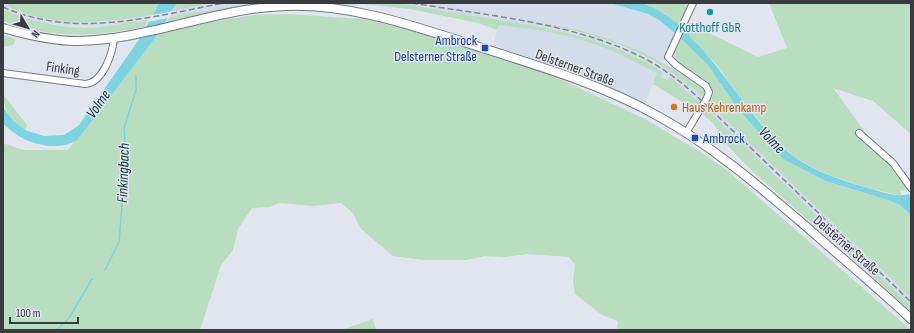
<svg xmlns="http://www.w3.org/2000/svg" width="914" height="333" viewBox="0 0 914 333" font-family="'Sofia Sans Condensed',sans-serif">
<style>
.built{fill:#d2dcea}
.green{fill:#b8ddbf}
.water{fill:#7dd4e1}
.pier{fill:#e1e6ee}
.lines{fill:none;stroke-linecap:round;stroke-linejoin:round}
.stream{stroke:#7dd4e1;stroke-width:1.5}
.minor-casing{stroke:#757a81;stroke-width:8}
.major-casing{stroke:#757a81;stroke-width:10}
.minor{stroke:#fff;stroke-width:6}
.major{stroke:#fff;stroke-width:8}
.rail{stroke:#84878d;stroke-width:1.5;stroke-dasharray:6 3;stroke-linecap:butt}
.culture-dot{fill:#0f9aa8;stroke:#e1e6ee;stroke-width:1.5}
.transit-dot{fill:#1a4fb4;stroke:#e1e6ee;stroke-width:1.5}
.food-dot{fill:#e8710a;stroke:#e1e6ee;stroke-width:1.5}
.labels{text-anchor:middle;stroke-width:3;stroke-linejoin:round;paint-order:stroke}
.culture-label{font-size:14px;fill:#0d838f;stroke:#e1e6ee}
.transit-label{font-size:14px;fill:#164399;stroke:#e1e6ee;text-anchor:end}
.street-label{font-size:14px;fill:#393b3e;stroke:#e1e6ee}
.food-label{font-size:14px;fill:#c56008;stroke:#e1e6ee;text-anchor:start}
.water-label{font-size:15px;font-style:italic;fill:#073339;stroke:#e1e6ee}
</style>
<rect width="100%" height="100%" fill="#e1e6ee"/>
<path class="built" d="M 3,3 L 41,17 L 78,22 L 105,22 L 152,15 L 147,22 L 141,21 L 107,27 L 66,26 L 40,22 L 11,13 L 3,9 Z
M 211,3 L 254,3 L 169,18 L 173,11 Z
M 390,3 L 610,3 L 648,14 L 659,20 L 676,34 L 663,62 L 602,37 L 568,27 L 537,22 L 601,38 L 636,52 L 666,69 L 704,97 L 700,103 L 670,78 L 667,81 L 661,77 L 662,72 L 634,56 L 583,38 L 549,29 Z
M 499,25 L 549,32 L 582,40 L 613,51 L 657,73 L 645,104 L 578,75 L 493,45 Z
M 707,102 L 911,298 L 911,306 L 704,107 Z"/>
<path class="green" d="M 3,3 L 159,3 L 152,15 C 103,23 47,29 3,3 Z
M 177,3 L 211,3 L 173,11 Z
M 254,3 L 260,3 L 167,22 L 169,18 L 180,15 Z
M 329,3 C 349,3 369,2 390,3 C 414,4 438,11 462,14 C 527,25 606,34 662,72 L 661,77 L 667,80 L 670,77 L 700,103 L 695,110 L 653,84 L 657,73 L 613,51 L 582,40 L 549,32 L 499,25 L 497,30 L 478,23 L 410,9 L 363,4 L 345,5 Z
M 639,3 L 690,3 L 683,20 L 758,57 L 787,48 L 769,3 L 911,3 L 911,134 L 873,101 L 833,88 L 871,140 L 911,180 L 911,189 L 900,191 L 902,196 L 872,189 L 829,175 L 808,165 L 792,155 L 769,132 L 744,103 L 717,65 L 664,13 Z
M 3,9 C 35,24 73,31 108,26 C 121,25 134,20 147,22 L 144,27 C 90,37 55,39 3,21 Z
M 288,14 L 364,19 L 406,29 L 551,75 L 645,119 L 702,153 L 728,171 L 911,330 L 617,330 L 618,321 L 602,315 L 575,294 L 573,282 L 575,265 L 569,257 L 528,254 L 505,257 L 485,256 L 466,260 L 424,260 L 393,256 L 361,229 L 352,212 L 341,203 L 314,206 L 279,203 L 269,207 L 252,208 L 238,229 L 233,250 L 221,265 L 200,330 L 3,330 L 3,143 L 23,150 L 68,150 L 158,34 L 198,24 L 254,15 Z
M 528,21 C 591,28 655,51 705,91 L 704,97 C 687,85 672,72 654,61 C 616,39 571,29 528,21 Z
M 3,35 L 16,39 L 13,45 L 3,47 Z
M 679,37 L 708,65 L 738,109 L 783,159 L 824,181 L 891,201 L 900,205 L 911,215 L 911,298 L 707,102 L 712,98 L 713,92 L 710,85 L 677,62 L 673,54 Z
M 3,94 L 27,125 L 25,130 C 12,119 3,112 3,94 Z
M 704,107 L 911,306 L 911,312 L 860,265 L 751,170 L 725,143 L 713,123 L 701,113 Z
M 373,319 L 376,330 L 341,330 Z"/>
<path class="water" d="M 159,3 L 177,3 L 158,34 L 77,140 C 55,154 19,142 3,123 L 3,107 L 13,120 L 25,130 L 44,136 L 64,135 L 79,125 L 140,38 Z
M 610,3 C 619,3 629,2 638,3 C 655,5 674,20 686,31 L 689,30 L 689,36 C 725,70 748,116 786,150 C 807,169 837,179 865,187 C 878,191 897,198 909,194 L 911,199 L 911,215 L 900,205 L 891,201 L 825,181 L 783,159 L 738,109 L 708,65 L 676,34 L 659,20 L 648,14 Z"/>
<path class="pier" d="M 173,11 L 169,18 L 147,22 L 152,15 Z"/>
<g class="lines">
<path class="stream" d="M 105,270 L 119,242 L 126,157 L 124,128 L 136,90 L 136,76
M 57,330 L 69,318 L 92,279"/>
<defs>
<path id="minor" d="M 3,73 L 85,84 C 103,83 113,53 114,37
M 686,133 L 707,98 L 709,92 L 706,86 L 676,65 L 668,57 L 693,3
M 859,133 L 893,163 L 911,188"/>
<path id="major" d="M 3,28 C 27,35 52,41 77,41 C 148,40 215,8 286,6 C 349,4 408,24 467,43 C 531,64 597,82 656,115 C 713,146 760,187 809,229 C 843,259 878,288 911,319"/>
</defs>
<use href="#minor" class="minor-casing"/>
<use href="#major" class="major-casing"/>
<use href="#minor" class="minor"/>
<use href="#major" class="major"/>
<path class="rail" d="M 412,3 C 490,16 580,23 651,62 C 670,73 686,86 702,101 L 911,302
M 3,7 C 75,39 150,17 224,3"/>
</g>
<circle class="culture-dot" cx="710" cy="12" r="4"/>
<g class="transit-dot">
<rect x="481" y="44" width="8" height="8" rx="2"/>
<rect x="691" y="134" width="8" height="8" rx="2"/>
</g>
<circle class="food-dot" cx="674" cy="107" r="4"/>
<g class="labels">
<g class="culture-label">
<text x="710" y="32">Kotthoff GbR</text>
</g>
<g class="transit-label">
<text x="477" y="45">Ambrock<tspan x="477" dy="16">Delsterner Straße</tspan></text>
<text x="703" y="143" text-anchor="start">Ambrock</text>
</g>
<g class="street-label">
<text transform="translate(575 67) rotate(20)" y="5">Delsterner Straße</text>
<text transform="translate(63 68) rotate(8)" y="5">Finking</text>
<text transform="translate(847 245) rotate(41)" y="5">Delsterner Straße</text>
</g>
<g class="food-label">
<text x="682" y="112">Haus Kehrenkamp</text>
</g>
<g class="water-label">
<text transform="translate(98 104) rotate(-55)" y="5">Volme</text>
<text transform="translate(772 140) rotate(46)" y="5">Volme</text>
<text transform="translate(123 173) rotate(-88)" y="5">Finkingbach</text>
</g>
</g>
<rect width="914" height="333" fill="none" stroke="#393b3e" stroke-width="8"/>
<g transform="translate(28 28) rotate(128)" stroke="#e1e6ee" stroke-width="3" paint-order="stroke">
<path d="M0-3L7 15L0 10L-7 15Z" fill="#393b3e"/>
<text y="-6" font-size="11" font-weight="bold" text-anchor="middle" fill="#393b3e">N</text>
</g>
<path d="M10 317v6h68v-6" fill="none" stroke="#393b3e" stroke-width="2"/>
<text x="16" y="317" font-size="12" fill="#393b3e" stroke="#e1e6ee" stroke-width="3" paint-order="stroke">100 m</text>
</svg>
